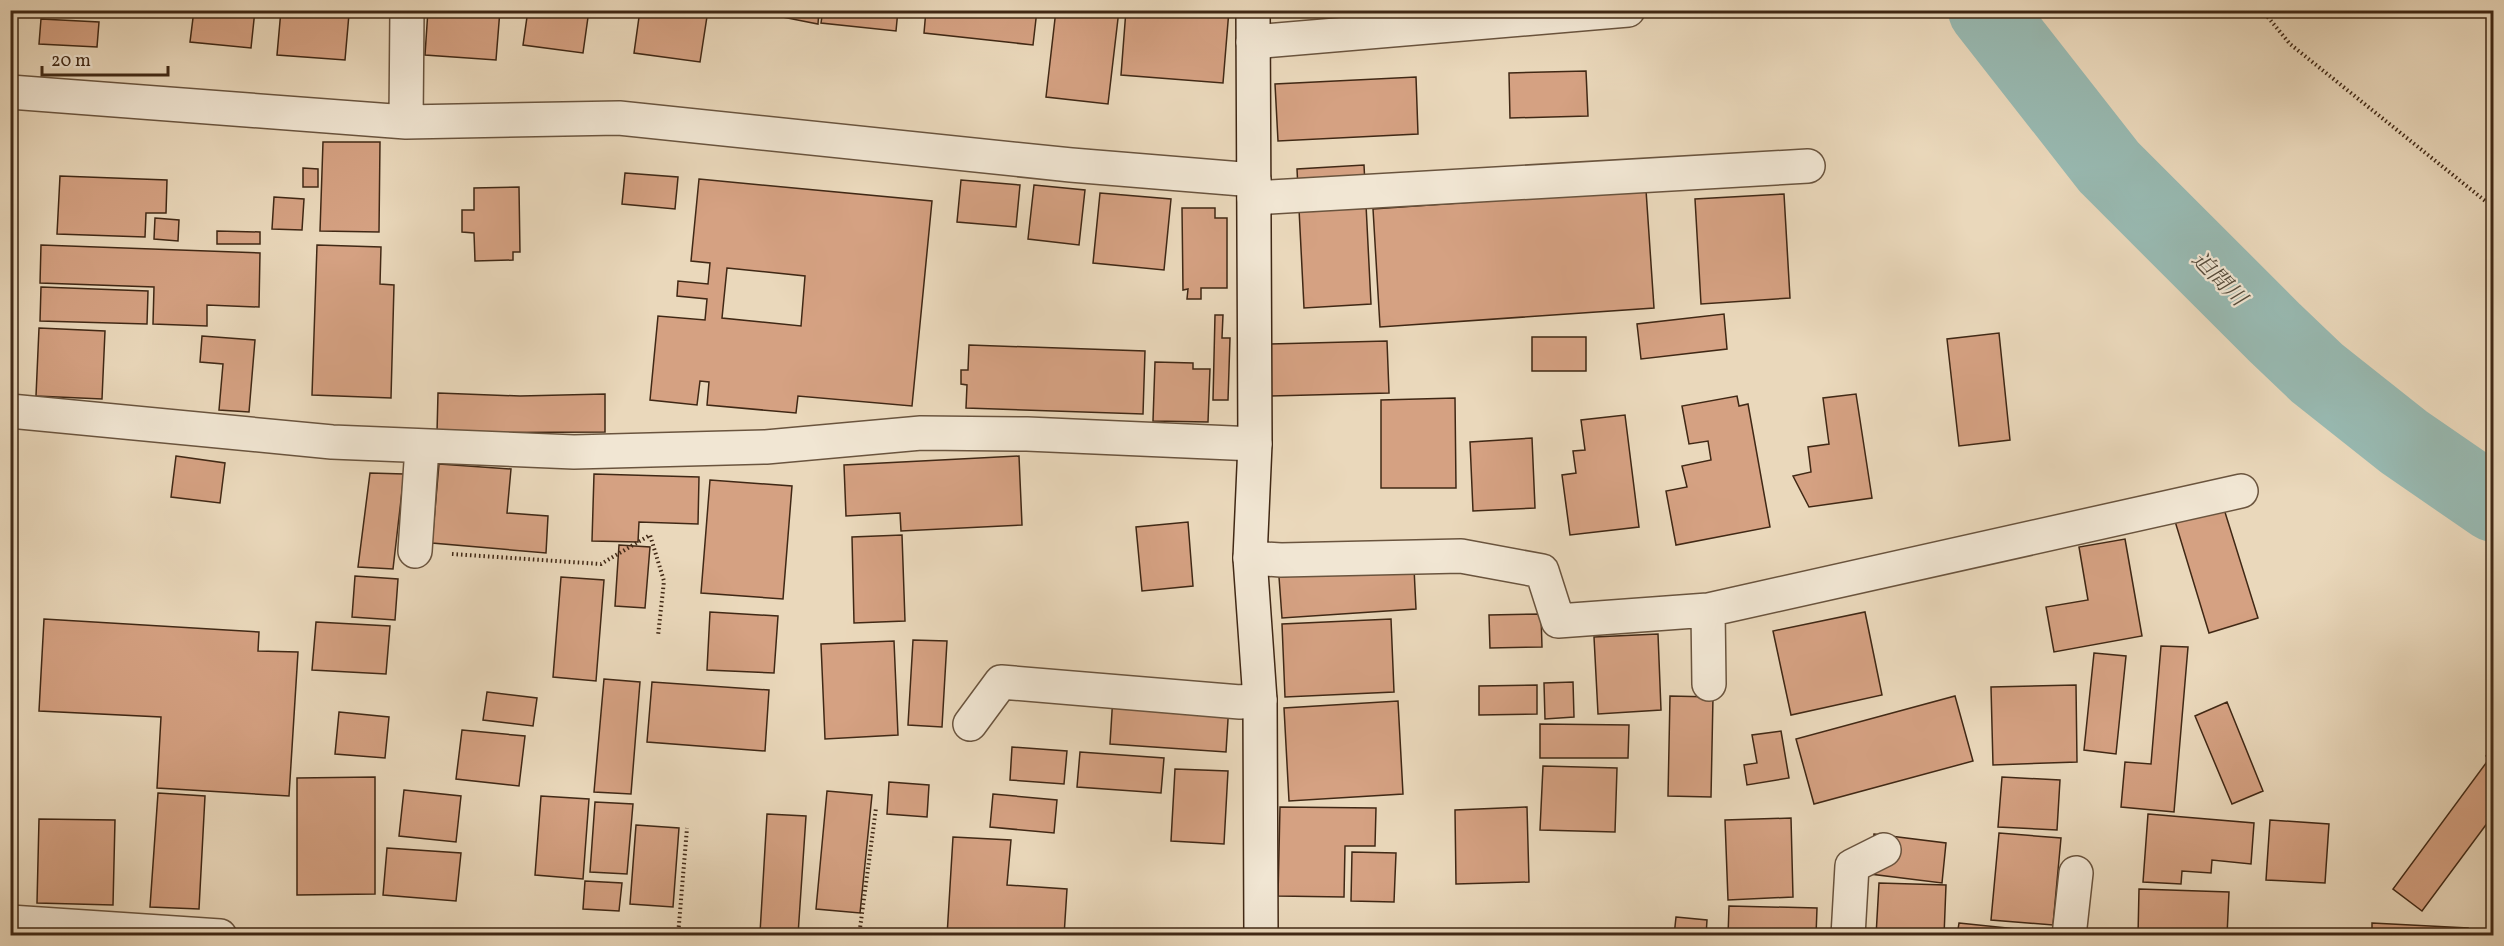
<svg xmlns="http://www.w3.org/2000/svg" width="2504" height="946" viewBox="0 0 2504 946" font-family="Vollkorn,'Noto Serif JP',serif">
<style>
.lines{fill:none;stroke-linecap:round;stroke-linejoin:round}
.river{stroke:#98b9b1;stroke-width:76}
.building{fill:#d5a182;stroke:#402815;stroke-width:1.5;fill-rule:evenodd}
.street-casing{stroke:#6a543e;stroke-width:36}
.secondary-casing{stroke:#402815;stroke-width:36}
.path{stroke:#402815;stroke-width:4;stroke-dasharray:1.5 3;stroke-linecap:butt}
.street{stroke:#f1e6d3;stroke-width:33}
.secondary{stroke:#f1e6d3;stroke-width:33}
.labels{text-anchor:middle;stroke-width:4.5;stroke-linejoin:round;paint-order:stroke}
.water-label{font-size:22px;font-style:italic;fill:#564c3c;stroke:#f1e6d3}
</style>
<rect width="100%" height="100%" fill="#ead8bb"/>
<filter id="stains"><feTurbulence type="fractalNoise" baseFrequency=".00333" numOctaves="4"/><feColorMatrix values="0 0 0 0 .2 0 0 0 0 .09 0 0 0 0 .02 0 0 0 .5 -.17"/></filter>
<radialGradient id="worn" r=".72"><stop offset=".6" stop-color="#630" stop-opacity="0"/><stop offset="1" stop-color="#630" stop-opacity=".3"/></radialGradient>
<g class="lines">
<path class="river" d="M 1986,10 L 2109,167 L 2274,332 L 2317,373 L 2404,442 L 2494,504"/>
</g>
<path class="building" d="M 38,10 L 165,10 L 165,17 Z
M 194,10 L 255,10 L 251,48 L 190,42 Z
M 281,10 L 349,14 L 345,60 L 277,55 Z
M 428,10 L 500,10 L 496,60 L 425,55 Z
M 528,10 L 589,10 L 583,53 L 523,45 Z
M 640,10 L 708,10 L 700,62 L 634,53 Z
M 778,10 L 819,10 L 818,24 L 777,16 Z
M 823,10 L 898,10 L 896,31 L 821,23 Z
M 926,10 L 1037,10 L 1033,45 L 924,33 Z
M 1056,10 L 1119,10 L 1108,104 L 1046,97 Z
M 1126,10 L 1229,10 L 1223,83 L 1121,75 Z
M 41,19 L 99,22 L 97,47 L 39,44 Z
M 1586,71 L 1588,116 L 1510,118 L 1509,73 Z
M 1416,77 L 1418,134 L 1278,141 L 1275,84 Z
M 323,142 L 380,142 L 379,232 L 320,231 Z
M 1364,165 L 1371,304 L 1304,308 L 1297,169 Z
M 303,168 L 318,169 L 318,187 L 303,187 Z
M 625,173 L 678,177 L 675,209 L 622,204 Z
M 60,176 L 167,180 L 166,213 L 146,213 L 145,237 L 57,234 Z
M 699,179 L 932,201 L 912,406 L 798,396 L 796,413 L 707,405 L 709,382 L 700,381 L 697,405 L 650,400 L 658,316 L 705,320 L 707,299 L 677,296 L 678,281 L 708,284 L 710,263 L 691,261 ZM 727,268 L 805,276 L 801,326 L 722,318 Z
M 961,180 L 1020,185 L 1016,227 L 957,222 Z
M 1034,185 L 1085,190 L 1079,245 L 1028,239 Z
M 519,187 L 520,252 L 513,252 L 513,260 L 475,261 L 474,233 L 462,232 L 462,210 L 474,210 L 474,188 Z
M 1646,190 L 1654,308 L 1380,327 L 1373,209 Z
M 1100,193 L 1171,199 L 1164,270 L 1093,263 Z
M 1784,194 L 1790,298 L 1701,304 L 1695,199 Z
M 274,197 L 304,199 L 302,230 L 272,229 Z
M 1182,208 L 1215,208 L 1215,218 L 1227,218 L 1227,288 L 1201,288 L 1201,299 L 1187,299 L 1188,289 L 1183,290 Z
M 155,218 L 179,220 L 178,241 L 154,239 Z
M 217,231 L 260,232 L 260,244 L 217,244 Z
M 41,245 L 260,253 L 259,307 L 207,305 L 207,326 L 153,324 L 154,287 L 40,283 Z
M 317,245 L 381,247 L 380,284 L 394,285 L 391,398 L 312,395 Z
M 41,287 L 148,291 L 147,324 L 40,321 Z
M 1724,314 L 1727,349 L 1641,359 L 1637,324 Z
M 1215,315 L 1223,315 L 1222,338 L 1230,338 L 1228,400 L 1213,400 Z
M 39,328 L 105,331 L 102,399 L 36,396 Z
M 1999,333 L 2010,440 L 1959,446 L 1947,339 Z
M 202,336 L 255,340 L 249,412 L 219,410 L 223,364 L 200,362 Z
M 1532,337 L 1586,337 L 1586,371 L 1532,371 Z
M 1387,341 L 1389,393 L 1271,396 L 1270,344 Z
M 969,345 L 1145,351 L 1143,414 L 966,408 L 967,385 L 961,384 L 961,370 L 968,370 Z
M 1155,362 L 1193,363 L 1193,369 L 1210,369 L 1208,422 L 1153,421 Z
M 438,393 L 520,396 L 605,394 L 605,432 L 437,433 Z
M 1856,394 L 1872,498 L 1809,507 L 1793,476 L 1811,472 L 1808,447 L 1829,444 L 1823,398 Z
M 1737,396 L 1739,406 L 1748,404 L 1770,527 L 1676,545 L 1666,491 L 1687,487 L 1682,466 L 1711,460 L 1708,441 L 1689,444 L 1682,406 Z
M 1455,398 L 1456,488 L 1381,488 L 1381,400 Z
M 1625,415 L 1639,527 L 1570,535 L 1562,475 L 1576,473 L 1573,451 L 1585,450 L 1581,420 Z
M 1532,438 L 1535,508 L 1473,511 L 1470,442 Z
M 176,456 L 225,463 L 220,503 L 171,497 Z
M 1019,456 L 1022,525 L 901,531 L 900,513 L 846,516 L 844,465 Z
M 439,464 L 511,469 L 507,513 L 548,516 L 546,553 L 432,543 Z
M 370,473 L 404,474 L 393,569 L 358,567 Z
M 594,474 L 699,477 L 698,524 L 639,522 L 638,542 L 592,541 Z
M 710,480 L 792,486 L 783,599 L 701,593 Z
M 2219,493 L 2258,618 L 2209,633 L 2171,508 Z
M 1188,522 L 1193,586 L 1142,591 L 1136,527 Z
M 902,535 L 905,621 L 854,623 L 852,537 Z
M 2125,539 L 2142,636 L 2054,652 L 2046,607 L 2088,600 L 2079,547 Z
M 619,545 L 650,547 L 645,608 L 615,606 Z
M 1414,568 L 1416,609 L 1282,618 L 1279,577 Z
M 355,576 L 398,579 L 395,620 L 352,617 Z
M 561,577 L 604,580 L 596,681 L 553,677 Z
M 710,612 L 778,616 L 774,673 L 707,670 Z
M 1865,612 L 1882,695 L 1791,715 L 1773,631 Z
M 1541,614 L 1542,647 L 1490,648 L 1489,615 Z
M 44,619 L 259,632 L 258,651 L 298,652 L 289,796 L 157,788 L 161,717 L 39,711 Z
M 1391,619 L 1394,692 L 1285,697 L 1282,624 Z
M 316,622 L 390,626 L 386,674 L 312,670 Z
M 1658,634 L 1661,710 L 1598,714 L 1594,637 Z
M 913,640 L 947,641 L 942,727 L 908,725 Z
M 894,641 L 898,735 L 825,739 L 821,644 Z
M 2161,646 L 2188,647 L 2174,812 L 2121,807 L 2125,762 L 2151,764 Z
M 2094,653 L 2126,656 L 2116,754 L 2084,750 Z
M 604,679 L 640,682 L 631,794 L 594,792 Z
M 1114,679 L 1230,687 L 1226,752 L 1110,744 Z
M 652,682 L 769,690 L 765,751 L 647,742 Z
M 1573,682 L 1574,717 L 1545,719 L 1544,683 Z
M 1537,685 L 1537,714 L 1479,715 L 1479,686 Z
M 2076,685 L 2077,762 L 1993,765 L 1991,687 Z
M 487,692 L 537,698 L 533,726 L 483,720 Z
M 1670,696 L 1713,697 L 1711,797 L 1668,796 Z
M 1955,696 L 1973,761 L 1814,804 L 1796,739 Z
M 1398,701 L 1403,794 L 1289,801 L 1284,708 Z
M 2227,702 L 2263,791 L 2232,804 L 2195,716 Z
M 339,712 L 389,717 L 385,758 L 335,754 Z
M 1540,724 L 1629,725 L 1628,758 L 1540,758 Z
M 462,730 L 525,736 L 519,786 L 456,779 Z
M 1781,731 L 1789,778 L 1747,785 L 1744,765 L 1757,763 L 1752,735 Z
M 2494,745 L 2494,814 L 2422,911 L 2393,889 L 2489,759 L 2486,756 Z
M 1012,747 L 1067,751 L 1064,784 L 1010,780 Z
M 1080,752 L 1164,758 L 1161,793 L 1077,787 Z
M 1543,766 L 1617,768 L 1615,832 L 1540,830 Z
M 1175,769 L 1228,771 L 1224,844 L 1171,841 Z
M 375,777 L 375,894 L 297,895 L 297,778 Z
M 2002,777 L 2060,780 L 2057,830 L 1998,827 Z
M 889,782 L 929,785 L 927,817 L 887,814 Z
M 404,790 L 461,796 L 456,842 L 399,836 Z
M 827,791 L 872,795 L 860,913 L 816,909 Z
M 158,793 L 205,796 L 199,909 L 150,907 Z
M 993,794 L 1057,800 L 1054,833 L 990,827 Z
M 541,796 L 589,799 L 583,879 L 535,875 Z
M 595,802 L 633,804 L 627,874 L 590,872 Z
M 1280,807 L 1376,808 L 1375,846 L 1345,846 L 1344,897 L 1278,896 Z
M 1527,807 L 1529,882 L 1456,884 L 1455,810 Z
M 767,814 L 806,816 L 798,935 L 760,933 Z
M 2148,814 L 2254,823 L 2251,864 L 2212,860 L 2211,873 L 2182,871 L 2181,884 L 2143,882 Z
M 1791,818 L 1793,897 L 1728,900 L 1725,820 Z
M 39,819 L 115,820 L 113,905 L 37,903 Z
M 2270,820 L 2329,824 L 2325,883 L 2266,880 Z
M 636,825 L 679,828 L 673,907 L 630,904 Z
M 1999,833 L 2061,838 L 2053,925 L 1991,920 Z
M 1874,834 L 1946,843 L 1942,883 L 1870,874 Z
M 953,837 L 1011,840 L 1007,885 L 1067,889 L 1064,936 L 947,936 Z
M 387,848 L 461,853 L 456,901 L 383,895 Z
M 1352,852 L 1396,853 L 1394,902 L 1351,901 Z
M 585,881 L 622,883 L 619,911 L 583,909 Z
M 1879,883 L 1946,885 L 1944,936 L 1876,936 Z
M 2139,889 L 2229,892 L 2227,936 L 2138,936 Z
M 1729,906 L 1817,908 L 1816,936 L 1728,936 Z
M 1676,917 L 1707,920 L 1706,936 L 1674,936 Z
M 1959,923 L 2047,932 L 2047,936 L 1957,936 Z
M 2372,923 L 2468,928 L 2467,936 L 2372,936 Z"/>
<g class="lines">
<defs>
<path id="street" d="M 1253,42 L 1628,10
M 10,92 L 406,122 L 619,118 L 1071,165 L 1254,180
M 406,122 L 407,10
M 1254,198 L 1808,166
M 10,411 L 332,442 L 574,452 L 766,447 L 921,433 L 1027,434 L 1255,444
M 415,551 L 422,447
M 1250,558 L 1281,560 L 1461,556 L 1542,571 L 1558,621 L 1708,610 L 2241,491
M 1708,610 L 1709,684
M 970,724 L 1001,682 L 1240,702 L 1260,700
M 10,922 L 220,936
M 1848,936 L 1852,866 L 1884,850
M 2069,936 L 2076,873"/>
<path id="secondary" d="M 1253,10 L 1255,444 L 1250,558 L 1260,700 L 1261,936"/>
</defs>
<use href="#street" class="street-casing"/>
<use href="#secondary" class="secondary-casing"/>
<path class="path" d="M 2262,10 L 2290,44 L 2494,208
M 452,554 L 601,564 L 650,535 L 664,581 L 658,636
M 678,936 L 687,828
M 859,936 L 876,808"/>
<use href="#street" class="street"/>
<use href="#secondary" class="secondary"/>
</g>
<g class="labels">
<g class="water-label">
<text transform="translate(2220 278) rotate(45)" y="8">迫間川</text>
</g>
</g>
<rect width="2504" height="946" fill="none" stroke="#ead8bb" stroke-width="36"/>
<rect x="12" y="12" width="2480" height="922" fill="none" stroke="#402815" stroke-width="3"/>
<rect x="18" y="18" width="2468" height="910" fill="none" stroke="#402815" stroke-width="1.5"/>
<path d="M42 66v9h126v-9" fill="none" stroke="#402815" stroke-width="3"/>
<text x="51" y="66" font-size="18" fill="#402815" stroke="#f1e6d3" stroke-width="4.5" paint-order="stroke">20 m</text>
<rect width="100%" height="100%" filter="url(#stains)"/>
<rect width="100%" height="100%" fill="url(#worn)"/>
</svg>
